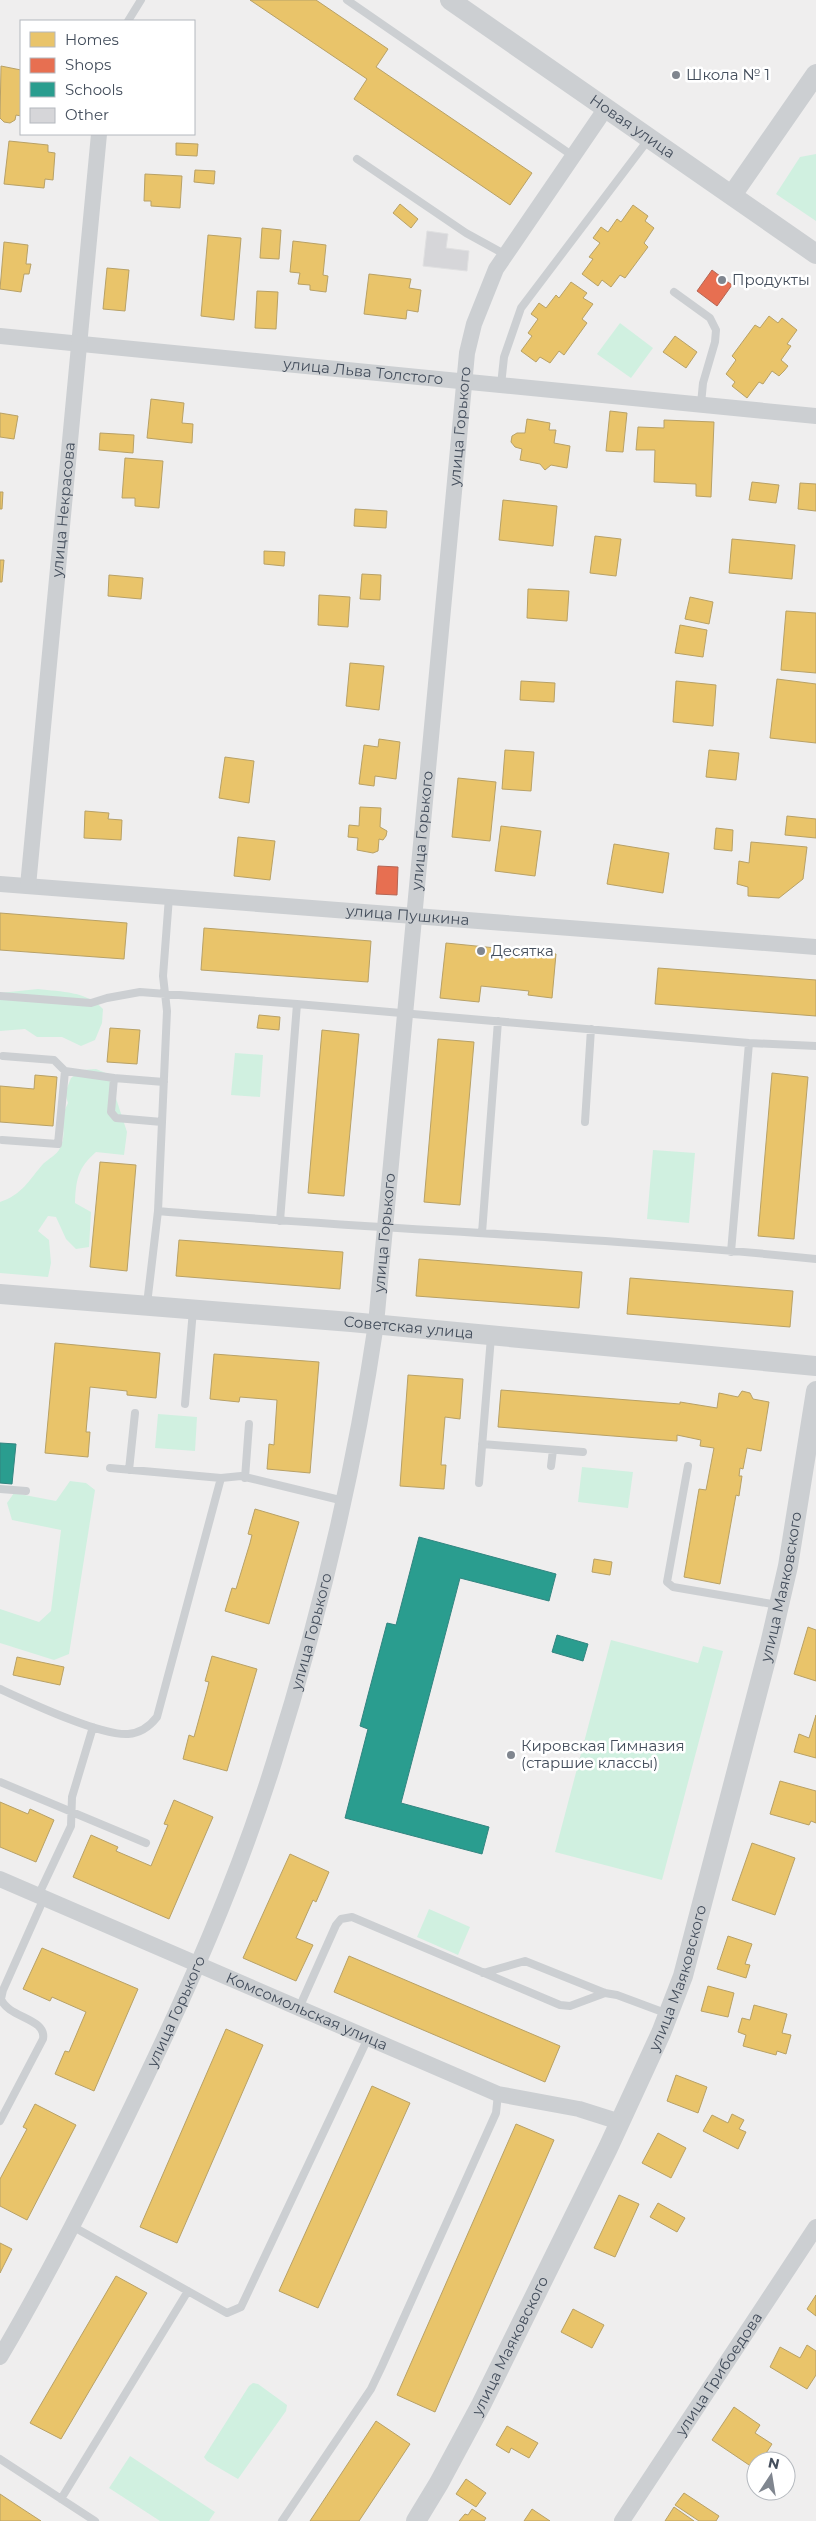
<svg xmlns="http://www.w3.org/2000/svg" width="816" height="2521" viewBox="0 0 816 2521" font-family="Montserrat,sans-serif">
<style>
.green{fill:#d0f0e0}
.homes{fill:#e9c46a;stroke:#b8a166}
.shops{fill:#e76f51;stroke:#b66554}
.schools{fill:#2a9d8f;stroke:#328580}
.building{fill:#d6d6d9;stroke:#e0e0e1}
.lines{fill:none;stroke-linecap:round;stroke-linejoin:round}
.service{stroke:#cccfd2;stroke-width:8}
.minor{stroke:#cccfd2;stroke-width:16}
.tertiary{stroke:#cccfd2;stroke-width:20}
.poi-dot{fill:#80868f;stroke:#fff;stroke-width:2}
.labels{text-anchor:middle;stroke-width:5;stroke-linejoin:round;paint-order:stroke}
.poi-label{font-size:15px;fill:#444e5c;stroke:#fff;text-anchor:start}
.street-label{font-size:15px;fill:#444e5c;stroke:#fff}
</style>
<rect width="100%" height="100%" fill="#efeeee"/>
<path class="green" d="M 816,154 L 816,221 L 776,194 L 800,157 Z
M 620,323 L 653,348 L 631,378 L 597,354 Z
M 38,989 C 62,992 86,991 103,1009 L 102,1023 L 95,1040 L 81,1046 L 62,1037 L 37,1037 L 25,1029 L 0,1031 L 0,993 Z
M 235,1053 L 263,1055 L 260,1097 L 231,1095 Z
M 96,1069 L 108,1074 L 127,1132 L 124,1155 L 96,1152 C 78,1168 76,1179 75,1203 L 91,1212 L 89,1247 L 76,1249 L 66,1239 L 56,1217 L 48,1216 L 38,1231 L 49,1240 L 51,1263 L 48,1277 L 0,1273 L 0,1202 C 22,1195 29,1180 43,1164 C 48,1159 57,1155 60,1148 C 65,1138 64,1128 61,1118 L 68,1103 L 65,1093 L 71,1078 L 82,1070 Z
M 653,1150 L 695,1153 L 689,1223 L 647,1219 Z
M 158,1414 L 197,1417 L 195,1451 L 155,1448 Z
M 582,1467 L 633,1472 L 628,1508 L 578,1502 Z
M 70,1481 L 86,1483 L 95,1490 L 69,1654 L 54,1660 L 0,1643 L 0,1609 L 39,1622 L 51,1611 L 61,1530 L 12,1520 L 7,1503 L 14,1493 L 56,1501 Z
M 611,1640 L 698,1663 L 703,1646 L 723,1651 L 662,1880 L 555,1852 Z
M 429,1909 L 470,1927 L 458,1955 L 417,1937 Z
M 253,2383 L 258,2384 L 287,2405 L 286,2411 L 238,2479 L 207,2461 L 204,2457 L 249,2386 Z
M 130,2456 L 215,2512 L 209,2521 L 160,2521 L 109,2488 Z"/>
<path class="homes" d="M 250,0 L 316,0 L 388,49 L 376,67 L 532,173 L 510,205 L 354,99 L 367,79 Z
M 1,66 L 21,70 L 21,116 L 16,115 L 15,120 L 10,123 L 4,122 L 0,118 Z
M 9,141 L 48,145 L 48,152 L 55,153 L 53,180 L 45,179 L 44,188 L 4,184 Z
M 176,143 L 198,144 L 197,156 L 176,155 Z
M 195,170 L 215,171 L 214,184 L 194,182 Z
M 145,174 L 182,176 L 180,208 L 151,206 L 151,201 L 144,201 Z
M 400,204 L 418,219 L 411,228 L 393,213 Z
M 633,205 L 648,216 L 645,221 L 654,228 L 644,243 L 648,247 L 625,278 L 620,275 L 611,287 L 602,280 L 598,286 L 582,274 L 593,259 L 589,257 L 600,243 L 593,238 L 601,227 L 608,232 L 617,219 L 621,222 Z
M 262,228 L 281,230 L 279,259 L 260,258 Z
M 208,235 L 241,238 L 234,320 L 201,316 Z
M 293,241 L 326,245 L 323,275 L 328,276 L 326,292 L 310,290 L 310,285 L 298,284 L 300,273 L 290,272 Z
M 4,242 L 28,245 L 26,264 L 31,264 L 29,274 L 24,274 L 21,292 L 0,289 Z
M 107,268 L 129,270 L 125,311 L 103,309 Z
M 369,274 L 411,279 L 409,288 L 421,290 L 418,312 L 407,310 L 406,319 L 364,314 Z
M 571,282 L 587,293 L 583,298 L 593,304 L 582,319 L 587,323 L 564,355 L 559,351 L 550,363 L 540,357 L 536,362 L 521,351 L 532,336 L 528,333 L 538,319 L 531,314 L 539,303 L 546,308 L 556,295 L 559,298 Z
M 257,291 L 278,292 L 276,329 L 255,328 Z
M 769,316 L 778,323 L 782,318 L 797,330 L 787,344 L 791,346 L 781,360 L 788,366 L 784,371 L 779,376 L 772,371 L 763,384 L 759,382 L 747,398 L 732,386 L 735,382 L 726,374 L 736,360 L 732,356 L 755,325 L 760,328 Z
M 675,336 L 697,352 L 686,368 L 663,352 Z
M 151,399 L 184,403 L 182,423 L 193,424 L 192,443 L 147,438 Z
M 610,411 L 627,413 L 623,452 L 606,451 Z
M 0,413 L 18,416 L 14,439 L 0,437 Z
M 527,419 L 550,423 L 549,430 L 556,430 L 554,443 L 570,446 L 567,468 L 551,465 L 545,470 L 540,464 L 520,460 L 522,449 L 515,447 L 511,442 L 512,436 L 517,433 L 525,433 Z
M 664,420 L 714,422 L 711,497 L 696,496 L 696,484 L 654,482 L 655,450 L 636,450 L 638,427 L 664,428 Z
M 100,433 L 134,435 L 133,453 L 99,450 Z
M 125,458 L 163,461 L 159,508 L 135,506 L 135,498 L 122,498 Z
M 752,482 L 779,485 L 776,503 L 749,500 Z
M 800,483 L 816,484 L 816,511 L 798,509 Z
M 0,492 L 3,492 L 2,509 L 0,509 Z
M 503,500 L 557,506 L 553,546 L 499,540 Z
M 355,509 L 387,511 L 386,528 L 354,526 Z
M 595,536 L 621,539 L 616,576 L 590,573 Z
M 732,539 L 795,545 L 792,579 L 729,573 Z
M 264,551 L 285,552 L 284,566 L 264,564 Z
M 0,560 L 4,560 L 2,582 L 0,582 Z
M 362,574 L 381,575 L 380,600 L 360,599 Z
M 109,575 L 143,578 L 141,599 L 108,596 Z
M 528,589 L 569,591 L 567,621 L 527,618 Z
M 319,595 L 350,597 L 348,627 L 318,625 Z
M 690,597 L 713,602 L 709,624 L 685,619 Z
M 786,611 L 816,613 L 816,673 L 781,670 Z
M 680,625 L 707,630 L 703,657 L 675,653 Z
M 350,663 L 384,666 L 379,710 L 346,706 Z
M 777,679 L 816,684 L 816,743 L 770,738 Z
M 521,681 L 555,683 L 554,702 L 520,700 Z
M 676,681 L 716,685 L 713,726 L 673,722 Z
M 379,739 L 400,742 L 396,779 L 375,776 L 374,786 L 359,784 L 364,745 L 378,747 Z
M 505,750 L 534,752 L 531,791 L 502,789 Z
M 709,750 L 739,753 L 736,780 L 706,777 Z
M 225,757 L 254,761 L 249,803 L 219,798 Z
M 458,778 L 496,782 L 490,841 L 452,837 Z
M 360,807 L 381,808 L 380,827 L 387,831 L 386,836 L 383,840 L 379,839 L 378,851 L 373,853 L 357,850 L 358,838 L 348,837 L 349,825 L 359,826 Z
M 85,811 L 109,813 L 108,819 L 122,820 L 121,840 L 84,838 Z
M 787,816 L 816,819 L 816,838 L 785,835 Z
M 501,826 L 541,831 L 535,876 L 495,871 Z
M 716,828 L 733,830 L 732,851 L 714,849 Z
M 238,837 L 275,841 L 270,880 L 234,876 Z
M 751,842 L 807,847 L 803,879 L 779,898 L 748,896 L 748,887 L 737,884 L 739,861 L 749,863 Z
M 614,844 L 669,853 L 663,893 L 607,884 Z
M 0,913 L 127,923 L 124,959 L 0,950 Z
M 204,928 L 371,941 L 368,982 L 201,970 Z
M 446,943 L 556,954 L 552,998 L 528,995 L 529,991 L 481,986 L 479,1002 L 440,998 Z
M 658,968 L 816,980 L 816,1016 L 655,1004 Z
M 259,1015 L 280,1017 L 279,1030 L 257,1028 Z
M 110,1028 L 140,1030 L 137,1064 L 107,1062 Z
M 322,1030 L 359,1034 L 344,1196 L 308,1193 Z
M 438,1039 L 474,1042 L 460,1205 L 424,1202 Z
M 772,1073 L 808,1077 L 794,1239 L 758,1236 Z
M 35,1075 L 57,1077 L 53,1126 L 0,1122 L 0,1086 L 34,1089 Z
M 100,1162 L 136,1165 L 127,1271 L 90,1267 Z
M 179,1240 L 343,1252 L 340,1289 L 176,1276 Z
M 419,1259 L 582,1272 L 579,1308 L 416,1296 Z
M 630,1278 L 793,1291 L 790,1327 L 627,1314 Z
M 55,1343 L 160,1353 L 156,1398 L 127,1395 L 127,1391 L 90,1387 L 86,1432 L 90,1432 L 88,1457 L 45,1453 Z
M 214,1354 L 319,1362 L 310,1473 L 267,1469 L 269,1444 L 274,1445 L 277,1400 L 240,1397 L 239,1402 L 210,1399 Z
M 408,1375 L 463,1379 L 460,1419 L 445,1417 L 441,1465 L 446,1465 L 444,1489 L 400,1486 Z
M 501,1390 L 680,1404 L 680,1402 L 717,1408 L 719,1393 L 738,1397 L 742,1391 L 750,1393 L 753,1399 L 769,1402 L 761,1451 L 747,1448 L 743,1469 L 740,1468 L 739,1476 L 742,1476 L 739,1496 L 736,1495 L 720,1584 L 684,1577 L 699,1489 L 706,1490 L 714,1448 L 700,1446 L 701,1440 L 677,1435 L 677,1441 L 498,1427 Z
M 255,1509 L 299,1522 L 269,1624 L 225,1611 L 232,1588 L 236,1589 L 250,1543 L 252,1535 L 248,1534 Z
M 594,1559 L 612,1562 L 610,1575 L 592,1572 Z
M 808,1627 L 816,1630 L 816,1681 L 794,1674 Z
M 212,1656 L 257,1669 L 227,1771 L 183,1759 L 189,1735 L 194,1737 L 207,1690 L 209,1682 L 205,1681 Z
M 17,1657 L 64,1667 L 60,1685 L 13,1675 Z
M 816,1715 L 816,1758 L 794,1752 L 799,1734 L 809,1738 Z
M 780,1781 L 816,1791 L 816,1823 L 811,1821 L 809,1825 L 770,1814 Z
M 174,1800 L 213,1817 L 169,1919 L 73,1877 L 91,1835 L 118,1847 L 116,1851 L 151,1866 L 168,1825 L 164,1824 Z
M 0,1802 L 28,1814 L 30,1809 L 54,1820 L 36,1862 L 0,1847 Z
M 752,1843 L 795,1858 L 775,1915 L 732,1900 Z
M 290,1854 L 329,1872 L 316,1902 L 313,1900 L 296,1938 L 313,1945 L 296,1981 L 243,1958 Z
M 728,1936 L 752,1944 L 745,1964 L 750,1965 L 746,1978 L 717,1969 Z
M 42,1948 L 138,1989 L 94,2091 L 55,2074 L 65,2051 L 69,2052 L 86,2012 L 52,1997 L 50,2001 L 23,1989 Z
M 349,1956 L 560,2046 L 545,2082 L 334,1992 Z
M 708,1986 L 734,1993 L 728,2017 L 701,2011 Z
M 754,2005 L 787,2014 L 782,2033 L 791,2035 L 786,2054 L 777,2051 L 776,2055 L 743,2046 L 746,2035 L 738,2032 L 742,2018 L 750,2020 Z
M 226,2029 L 263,2045 L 177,2243 L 140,2227 Z
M 676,2075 L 707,2087 L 698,2113 L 667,2101 Z
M 372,2086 L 410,2103 L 318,2308 L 279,2291 Z
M 35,2104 L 76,2125 L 27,2220 L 0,2206 L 0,2179 L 27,2129 L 23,2127 Z
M 732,2114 L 744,2120 L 739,2129 L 746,2132 L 738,2149 L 703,2131 L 712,2115 L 728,2123 Z
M 516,2124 L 554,2140 L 435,2412 L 397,2395 Z
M 658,2133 L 686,2148 L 671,2178 L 642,2163 Z
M 619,2195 L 639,2204 L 615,2257 L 594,2248 Z
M 658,2203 L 685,2218 L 677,2232 L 650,2217 Z
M 0,2243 L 12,2249 L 0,2273 Z
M 116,2276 L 147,2293 L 61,2439 L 30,2423 Z
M 816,2295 L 816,2316 L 807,2309 Z
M 573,2309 L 604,2325 L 592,2348 L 561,2332 Z
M 807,2345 L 816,2351 L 816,2375 L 807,2389 L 770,2367 L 780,2347 L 800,2358 Z
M 734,2407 L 760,2425 L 755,2433 L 772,2444 L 761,2461 L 756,2461 L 755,2469 L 712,2440 Z
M 376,2421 L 410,2444 L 359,2521 L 310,2521 Z
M 507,2426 L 538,2443 L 529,2458 L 511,2448 L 509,2453 L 496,2445 Z
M 466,2479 L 486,2493 L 476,2507 L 456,2494 Z
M 684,2493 L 719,2516 L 716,2521 L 699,2521 L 675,2505 Z
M 0,2494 L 18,2506 L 41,2521 L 0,2521 Z
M 674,2507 L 694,2521 L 665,2521 Z
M 472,2509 L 486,2518 L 484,2521 L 459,2521 L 465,2514 L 468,2515 Z
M 532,2509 L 550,2521 L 524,2521 Z"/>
<path class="shops" d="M 712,270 L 732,285 L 717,306 L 697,291 Z
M 378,866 L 398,867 L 397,895 L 376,894 Z"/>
<path class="schools" d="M 0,1443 L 16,1444 L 12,1484 L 0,1483 Z
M 419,1537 L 556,1574 L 549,1601 L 460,1578 L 401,1803 L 489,1827 L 482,1854 L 345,1818 L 368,1729 L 360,1726 L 368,1695 L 387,1623 L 396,1625 Z
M 557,1635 L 588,1644 L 583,1661 L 552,1652 Z"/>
<path class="building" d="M 427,231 L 448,234 L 446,248 L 469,251 L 467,271 L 423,266 Z"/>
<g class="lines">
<path class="service" d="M 347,0 L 573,156
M 128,21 L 141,0
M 357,159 L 466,233 L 506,255
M 674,292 L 710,318 L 716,330 L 715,342 L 703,383 L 701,404
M 501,385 L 504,357 L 521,308 L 648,140
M 0,996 L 91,1003 L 107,998 L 140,992 L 297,1004
M 3,1056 L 54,1060 L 65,1071 L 114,1078
M 162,1122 L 116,1118 L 111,1112 L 114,1078 L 164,1082
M 585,1122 L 591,1029
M 2,1140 L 58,1144 L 65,1071
M 158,1211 C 377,1230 597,1236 816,1259
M 280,1221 L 297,1004 L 749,1043 L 816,1046
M 482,1233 L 498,1021
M 731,1252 L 749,1043
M 147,1304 L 158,1211 L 167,1011 L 163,976 L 169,897
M 185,1404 L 193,1310
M 482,1444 L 583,1452
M 551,1466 L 553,1450
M 688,1466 L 667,1582 L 673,1587 L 778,1605
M 110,1468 L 221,1478 L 241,1476 L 344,1501
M 129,1470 L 135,1413
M 245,1478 L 249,1424
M 479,1483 L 491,1337
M 0,1489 L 26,1491
M 0,1689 C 28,1702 100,1736 128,1734 C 141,1733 150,1726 157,1717 L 221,1478
M 0,1782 L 146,1843
M 38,1896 L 71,1826 L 72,1797 L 93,1727
M 483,1973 L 525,1961 L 605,1993 L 617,1995 L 668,2014
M 299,2008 L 336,1925 L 341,1919 L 352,1917 L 560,2005 L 570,2006 L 605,1993
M 0,2121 L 43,2039 C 47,2018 8,2018 1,1999 L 3,1990 L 44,1898
M 72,2226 L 227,2313 L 241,2307 L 368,2038
M 0,2459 L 95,2521
M 61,2499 L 188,2291
M 282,2521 L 371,2389 L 382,2366 L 496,2113 L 498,2094"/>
<g class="minor">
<path id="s1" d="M 0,336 L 816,416"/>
<path id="s2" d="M 0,884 L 816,947"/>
<path id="s3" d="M 28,886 L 99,134"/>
<path id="s4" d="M 0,1879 L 498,2094 L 579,2109 L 620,2122"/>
<path id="s5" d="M 0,2357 C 48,2276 91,2191 132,2106 C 186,1995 237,1881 274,1762 C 319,1619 354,1473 376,1324 L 467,353 L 474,324 L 496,269 L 606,108"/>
<path id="s6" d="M 622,2521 L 816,2227"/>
</g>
<g class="tertiary">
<path id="s7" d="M 450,0 L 816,254"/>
<path d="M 732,195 L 816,74"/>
<path id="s8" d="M 0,1294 L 351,1322 L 816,1366"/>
<path id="s9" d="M 416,2521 L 439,2483 L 481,2405 L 608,2148 L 661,2033 L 683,1976 L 770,1644 L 788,1566 L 816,1391"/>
</g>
</g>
<g class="poi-dot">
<circle cx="676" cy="75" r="5"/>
<circle cx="722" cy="280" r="5"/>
<circle cx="481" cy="951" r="5"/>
<circle cx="511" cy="1755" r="5"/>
</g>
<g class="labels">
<g class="poi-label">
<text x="686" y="80">Школа № 1</text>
<text x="732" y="285">Продукты</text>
<text x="491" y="956">Десятка</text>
<text x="521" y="1751">Кировская Гимназия<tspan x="521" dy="17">(старшие классы)</tspan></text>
</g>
<g class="street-label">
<text dy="5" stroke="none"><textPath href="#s7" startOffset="222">Новая улица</textPath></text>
<text dy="5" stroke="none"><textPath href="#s1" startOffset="365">улица Льва Толстого</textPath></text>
<text dy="5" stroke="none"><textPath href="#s5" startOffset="2008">улица Горького</textPath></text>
<text dy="5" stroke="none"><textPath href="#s3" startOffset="378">улица Некрасова</textPath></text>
<text dy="5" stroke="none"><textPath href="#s5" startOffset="1602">улица Горького</textPath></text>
<text dy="5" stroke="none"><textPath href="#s2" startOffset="409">улица Пушкина</textPath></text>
<text dy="5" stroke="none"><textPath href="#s5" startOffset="1198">улица Горького</textPath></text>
<text dy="5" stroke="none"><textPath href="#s8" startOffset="410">Советская улица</textPath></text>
<text dy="5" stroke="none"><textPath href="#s9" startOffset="1009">улица Маяковского</textPath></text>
<text dy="5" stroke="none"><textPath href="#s5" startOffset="792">улица Горького</textPath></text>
<text dy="5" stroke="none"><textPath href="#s9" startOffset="604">улица Маяковского</textPath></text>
<text dy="5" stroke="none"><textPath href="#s4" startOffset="334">Комсомольская улица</textPath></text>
<text dy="5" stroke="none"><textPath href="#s5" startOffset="388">улица Горького</textPath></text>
<text dy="5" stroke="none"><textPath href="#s9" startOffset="199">улица Маяковского</textPath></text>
<text dy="5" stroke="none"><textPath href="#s6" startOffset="176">улица Грибоедова</textPath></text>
</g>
</g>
<rect x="20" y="20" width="175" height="115" fill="#ffffff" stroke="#b4b8be"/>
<rect x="30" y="32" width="25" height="15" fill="#e9c46a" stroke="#b4b8be"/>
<text x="65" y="45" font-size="15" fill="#444e5c">Homes</text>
<rect x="30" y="58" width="25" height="15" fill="#e76f51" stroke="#b4b8be"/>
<text x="65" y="70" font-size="15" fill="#444e5c">Shops</text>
<rect x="30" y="82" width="25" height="15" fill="#2a9d8f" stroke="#b4b8be"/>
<text x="65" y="95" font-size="15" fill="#444e5c">Schools</text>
<rect x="30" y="108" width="25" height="15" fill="#d6d6d9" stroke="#b4b8be"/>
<text x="65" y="120" font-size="15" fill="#444e5c">Other</text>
<g transform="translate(771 2476) rotate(12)"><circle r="24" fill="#ffffff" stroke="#b4b8be"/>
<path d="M0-4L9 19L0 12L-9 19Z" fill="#80868f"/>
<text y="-8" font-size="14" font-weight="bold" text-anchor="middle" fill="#444e5c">N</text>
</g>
</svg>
